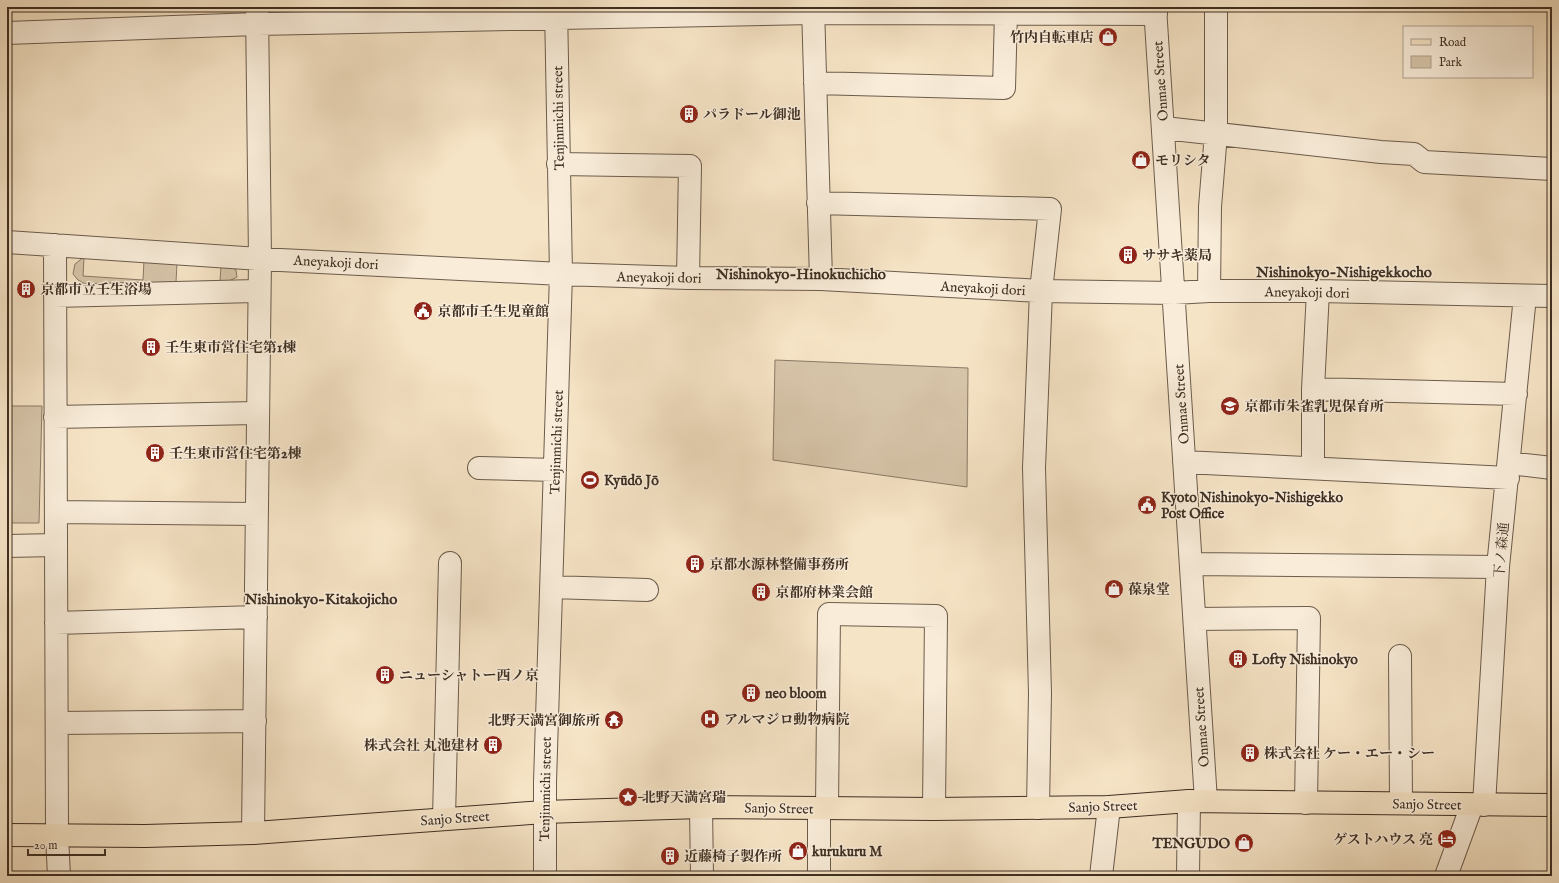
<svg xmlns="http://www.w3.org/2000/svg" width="1559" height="883" viewBox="0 0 1559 883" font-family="'IM FELL English','Noto Serif JP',serif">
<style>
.green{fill:#d7c5aa;stroke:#8a7a66}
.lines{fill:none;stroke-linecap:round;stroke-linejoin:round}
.minor-casing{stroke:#6c5c4c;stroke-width:24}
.major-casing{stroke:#3e2f23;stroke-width:24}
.minor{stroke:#f9edda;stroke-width:22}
.major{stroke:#f6e4c6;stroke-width:22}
.labels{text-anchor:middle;stroke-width:3;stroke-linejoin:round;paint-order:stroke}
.poi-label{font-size:14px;font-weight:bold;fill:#3e2f23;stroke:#f9edda;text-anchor:start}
.street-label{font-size:14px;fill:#3e2f23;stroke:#f9edda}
.neighbourhood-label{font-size:15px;font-weight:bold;fill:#3e2f23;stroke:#f9edda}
</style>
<rect width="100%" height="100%" fill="#f6e4c6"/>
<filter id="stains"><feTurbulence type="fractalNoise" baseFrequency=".005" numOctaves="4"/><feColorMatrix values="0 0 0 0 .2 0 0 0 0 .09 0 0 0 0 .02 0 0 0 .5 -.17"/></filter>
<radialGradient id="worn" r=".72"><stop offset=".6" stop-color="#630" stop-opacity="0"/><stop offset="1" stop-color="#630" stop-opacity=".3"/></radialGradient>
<path class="green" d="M 84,257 L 83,276 L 143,280 L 144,260 L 177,263 L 176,282 L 220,281 L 221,267 L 233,268 L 236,270 L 237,277 L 231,280 L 222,283 L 89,286 L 78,280 L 73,274 L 75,264 Z
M 775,360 L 968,368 L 967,487 L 773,460 Z
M 7,406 L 42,406 L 39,523 L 7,523 Z"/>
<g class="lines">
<defs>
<path id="minor" d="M 813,7 L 821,279
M 1155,7 L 1206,801
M 7,33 L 257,24 L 814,13 L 1156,14
M 815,83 L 1004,88 L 1006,13
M 1164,128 L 1381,152 L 1414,154 L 1424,162 L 1552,169
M 558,164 L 690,166 L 688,278
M 818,203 L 1050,209 L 1041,291 L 1034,468 L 1040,693 L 1038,808
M 7,242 L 260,259 L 561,274 L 688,278 L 821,279 L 1041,291 L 1174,293 L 1209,291 L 1318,291 L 1552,296
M 55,245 L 57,836 L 59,876
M 1209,291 L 1210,207 L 1216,133 L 1216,7
M 55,296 L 259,291
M 1313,389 L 1516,394
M 55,417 L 258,413
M 1184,462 L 1508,478
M 1509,463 L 1552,468
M 479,468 L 555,470
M 1313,468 L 1313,389 L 1318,291
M 56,512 L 257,514
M 7,546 L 56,545
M 1191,564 L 1498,567
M 551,587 L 647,590
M 1195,619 L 1309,618 L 1306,803
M 56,623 L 256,617
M 1400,656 L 1401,803
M 57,723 L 255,721
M 1484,805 L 1498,567 L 1525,296
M 701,807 L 702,876
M 827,808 L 829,614 L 936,616 L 934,809
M 444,819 L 450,563
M 253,833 L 260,259 L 257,7
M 545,876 L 545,782 L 561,274 L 556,7
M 819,876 L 819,808
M 1101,876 L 1109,807
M 1188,876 L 1189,801
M 1446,876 L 1472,805"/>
<path id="major" d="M 7,835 L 145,836 L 253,833 L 544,812 L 701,807 L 934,809 L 1109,807 L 1189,801 L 1552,805"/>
</defs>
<use href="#minor" class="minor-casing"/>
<use href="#major" class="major-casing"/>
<use href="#minor" class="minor"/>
<use href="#major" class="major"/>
</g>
<defs>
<symbol id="shop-disc" viewBox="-11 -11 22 22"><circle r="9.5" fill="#8f2418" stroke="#f9edda"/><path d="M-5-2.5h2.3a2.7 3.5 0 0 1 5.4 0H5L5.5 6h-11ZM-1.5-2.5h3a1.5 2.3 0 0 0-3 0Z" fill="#fff"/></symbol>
<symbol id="building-disc" viewBox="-11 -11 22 22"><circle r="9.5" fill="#8f2418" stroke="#f9edda"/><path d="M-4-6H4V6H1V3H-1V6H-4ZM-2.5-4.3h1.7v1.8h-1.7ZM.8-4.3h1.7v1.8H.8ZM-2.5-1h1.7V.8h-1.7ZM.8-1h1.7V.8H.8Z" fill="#fff"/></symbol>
<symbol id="civic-disc" viewBox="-11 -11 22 22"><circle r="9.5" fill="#8f2418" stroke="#f9edda"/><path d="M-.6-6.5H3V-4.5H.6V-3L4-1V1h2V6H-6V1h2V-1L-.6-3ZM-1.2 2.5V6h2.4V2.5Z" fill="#fff"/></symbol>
<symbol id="school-disc" viewBox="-11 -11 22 22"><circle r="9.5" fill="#8f2418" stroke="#f9edda"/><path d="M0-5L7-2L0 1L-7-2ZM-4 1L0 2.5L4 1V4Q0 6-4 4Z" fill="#fff"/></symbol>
<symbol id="stadium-disc" viewBox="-11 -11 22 22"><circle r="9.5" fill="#8f2418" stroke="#f9edda"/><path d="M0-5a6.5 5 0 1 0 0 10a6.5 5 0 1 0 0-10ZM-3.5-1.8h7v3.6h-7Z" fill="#fff"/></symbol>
<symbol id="hospital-disc" viewBox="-11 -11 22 22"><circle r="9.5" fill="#8f2418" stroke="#f9edda"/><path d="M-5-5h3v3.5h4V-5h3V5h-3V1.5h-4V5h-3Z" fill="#fff"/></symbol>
<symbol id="temple-disc" viewBox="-11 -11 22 22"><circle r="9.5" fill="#8f2418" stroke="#f9edda"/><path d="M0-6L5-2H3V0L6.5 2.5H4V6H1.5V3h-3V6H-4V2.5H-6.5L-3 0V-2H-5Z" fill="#fff"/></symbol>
<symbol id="sight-disc" viewBox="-11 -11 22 22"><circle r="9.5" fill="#8f2418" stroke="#f9edda"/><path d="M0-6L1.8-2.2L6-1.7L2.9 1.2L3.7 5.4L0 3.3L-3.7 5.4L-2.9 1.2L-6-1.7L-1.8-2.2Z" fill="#fff"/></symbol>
<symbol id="hotel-disc" viewBox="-11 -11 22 22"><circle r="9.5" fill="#8f2418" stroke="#f9edda"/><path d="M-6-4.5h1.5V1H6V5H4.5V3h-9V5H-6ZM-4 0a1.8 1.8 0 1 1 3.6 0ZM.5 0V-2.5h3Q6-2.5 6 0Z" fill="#fff"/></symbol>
</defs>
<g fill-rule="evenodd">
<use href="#shop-disc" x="1097" y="26" width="22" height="22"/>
<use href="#building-disc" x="678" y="103" width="22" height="22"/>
<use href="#shop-disc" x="1130" y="149" width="22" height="22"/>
<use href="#building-disc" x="1117" y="244" width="22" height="22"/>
<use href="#building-disc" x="15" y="278" width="22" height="22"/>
<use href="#civic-disc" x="412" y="300" width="22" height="22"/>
<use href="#building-disc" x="140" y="336" width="22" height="22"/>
<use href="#school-disc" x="1219" y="395" width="22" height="22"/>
<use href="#building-disc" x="144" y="442" width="22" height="22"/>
<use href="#stadium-disc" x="579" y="469" width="22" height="22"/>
<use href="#civic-disc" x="1136" y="494" width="22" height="22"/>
<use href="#building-disc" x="684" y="553" width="22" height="22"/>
<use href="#shop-disc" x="1103" y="578" width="22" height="22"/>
<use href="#building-disc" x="750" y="581" width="22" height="22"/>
<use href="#building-disc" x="1227" y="648" width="22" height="22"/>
<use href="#building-disc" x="374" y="664" width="22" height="22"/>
<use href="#building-disc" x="740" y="682" width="22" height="22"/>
<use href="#hospital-disc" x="699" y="708" width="22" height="22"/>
<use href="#temple-disc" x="603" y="709" width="22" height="22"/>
<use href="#building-disc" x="482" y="734" width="22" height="22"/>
<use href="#building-disc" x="1239" y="742" width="22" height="22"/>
<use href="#sight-disc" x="617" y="786" width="22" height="22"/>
<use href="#hotel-disc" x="1436" y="828" width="22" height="22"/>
<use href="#shop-disc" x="1233" y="832" width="22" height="22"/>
<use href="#shop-disc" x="787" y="840" width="22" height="22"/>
<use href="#building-disc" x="659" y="845" width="22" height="22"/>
</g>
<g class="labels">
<g class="poi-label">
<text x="1094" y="42" text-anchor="end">竹内自転車店</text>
<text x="703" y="119">パラドール御池</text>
<text x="1155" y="165">モリシタ</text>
<text x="1142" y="260">ササキ薬局</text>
<text x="40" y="294">京都市立壬生浴場</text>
<text x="437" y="316">京都市壬生児童館</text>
<text x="165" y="352">壬生東市営住宅第1棟</text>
<text x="1244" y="411">京都市朱雀乳児保育所</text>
<text x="169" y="458">壬生東市営住宅第2棟</text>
<text x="604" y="485">Kyūdō Jō</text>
<text x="1161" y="502">Kyoto Nishinokyo-Nishigekko<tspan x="1161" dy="16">Post Office</tspan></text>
<text x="709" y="569">京都水源林整備事務所</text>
<text x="1128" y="594">葆泉堂</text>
<text x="775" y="597">京都府林業会館</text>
<text x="1252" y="664">Lofty Nishinokyo</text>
<text x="399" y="680">ニューシャトー西ノ京</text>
<text x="765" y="698">neo bloom</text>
<text x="724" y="724">アルマジロ動物病院</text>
<text x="600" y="725" text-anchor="end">北野天満宮御旅所</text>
<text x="479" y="750" text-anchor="end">株式会社 丸池建材</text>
<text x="1264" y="758">株式会社 ケー・エー・シー</text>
<text x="642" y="802">北野天満宮瑞</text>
<text x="1433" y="844" text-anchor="end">ゲストハウス 亮</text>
<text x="1230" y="848" text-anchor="end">TENGUDO</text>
<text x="812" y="856">kurukuru M</text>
<text x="684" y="861">近藤椅子製作所</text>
</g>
<g class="street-label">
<text transform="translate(1160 81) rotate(-94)" y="5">Onmae Street</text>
<text transform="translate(558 118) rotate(-91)" y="5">Tenjinmichi street</text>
<text transform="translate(336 262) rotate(3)" y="5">Aneyakoji dori</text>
<text transform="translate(659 277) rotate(1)" y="5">Aneyakoji dori</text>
<text transform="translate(983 288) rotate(3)" y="5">Aneyakoji dori</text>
<text transform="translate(1307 292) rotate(1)" y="5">Aneyakoji dori</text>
<text transform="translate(1181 404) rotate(-94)" y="5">Onmae Street</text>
<text transform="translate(556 442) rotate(-88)" y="5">Tenjinmichi street</text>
<text transform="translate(1501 550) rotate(-85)" y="5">下ノ森通</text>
<text transform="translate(1201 727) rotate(-94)" y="5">Onmae Street</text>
<text transform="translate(545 789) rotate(-89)" y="5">Tenjinmichi street</text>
<text transform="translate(1427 804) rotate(1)" y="5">Sanjo Street</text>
<text transform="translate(1103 806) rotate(-2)" y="5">Sanjo Street</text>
<text transform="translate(779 808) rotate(1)" y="5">Sanjo Street</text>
<text transform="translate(455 818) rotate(-4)" y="5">Sanjo Street</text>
</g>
<g class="neighbourhood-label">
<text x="1344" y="277">Nishinokyo-Nishigekkocho</text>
<text x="801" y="279">Nishinokyo-Hinokuchicho</text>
<text x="321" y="604">Nishinokyo-Kitakojicho</text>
</g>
</g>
<rect width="1559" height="883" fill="none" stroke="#f6e4c6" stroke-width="24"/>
<rect x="8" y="8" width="1543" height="867" fill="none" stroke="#3e2f23" stroke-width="2"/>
<rect x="12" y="12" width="1535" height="859" fill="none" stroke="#3e2f23"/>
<rect x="1403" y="26" width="130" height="52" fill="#f9edda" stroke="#aea191"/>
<rect x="1411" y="39" width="20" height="6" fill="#f6e4c6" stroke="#aea191"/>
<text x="1439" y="46" font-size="12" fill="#3e2f23">Road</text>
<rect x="1411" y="56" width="20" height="12" fill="#d7c5aa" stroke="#aea191"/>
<text x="1439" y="66" font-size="12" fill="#3e2f23">Park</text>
<path d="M28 849v6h77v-6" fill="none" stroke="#3e2f23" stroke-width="2"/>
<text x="34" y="849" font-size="12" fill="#3e2f23" stroke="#f9edda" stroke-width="3" paint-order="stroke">20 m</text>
<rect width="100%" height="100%" filter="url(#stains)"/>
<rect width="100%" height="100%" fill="url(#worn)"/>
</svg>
